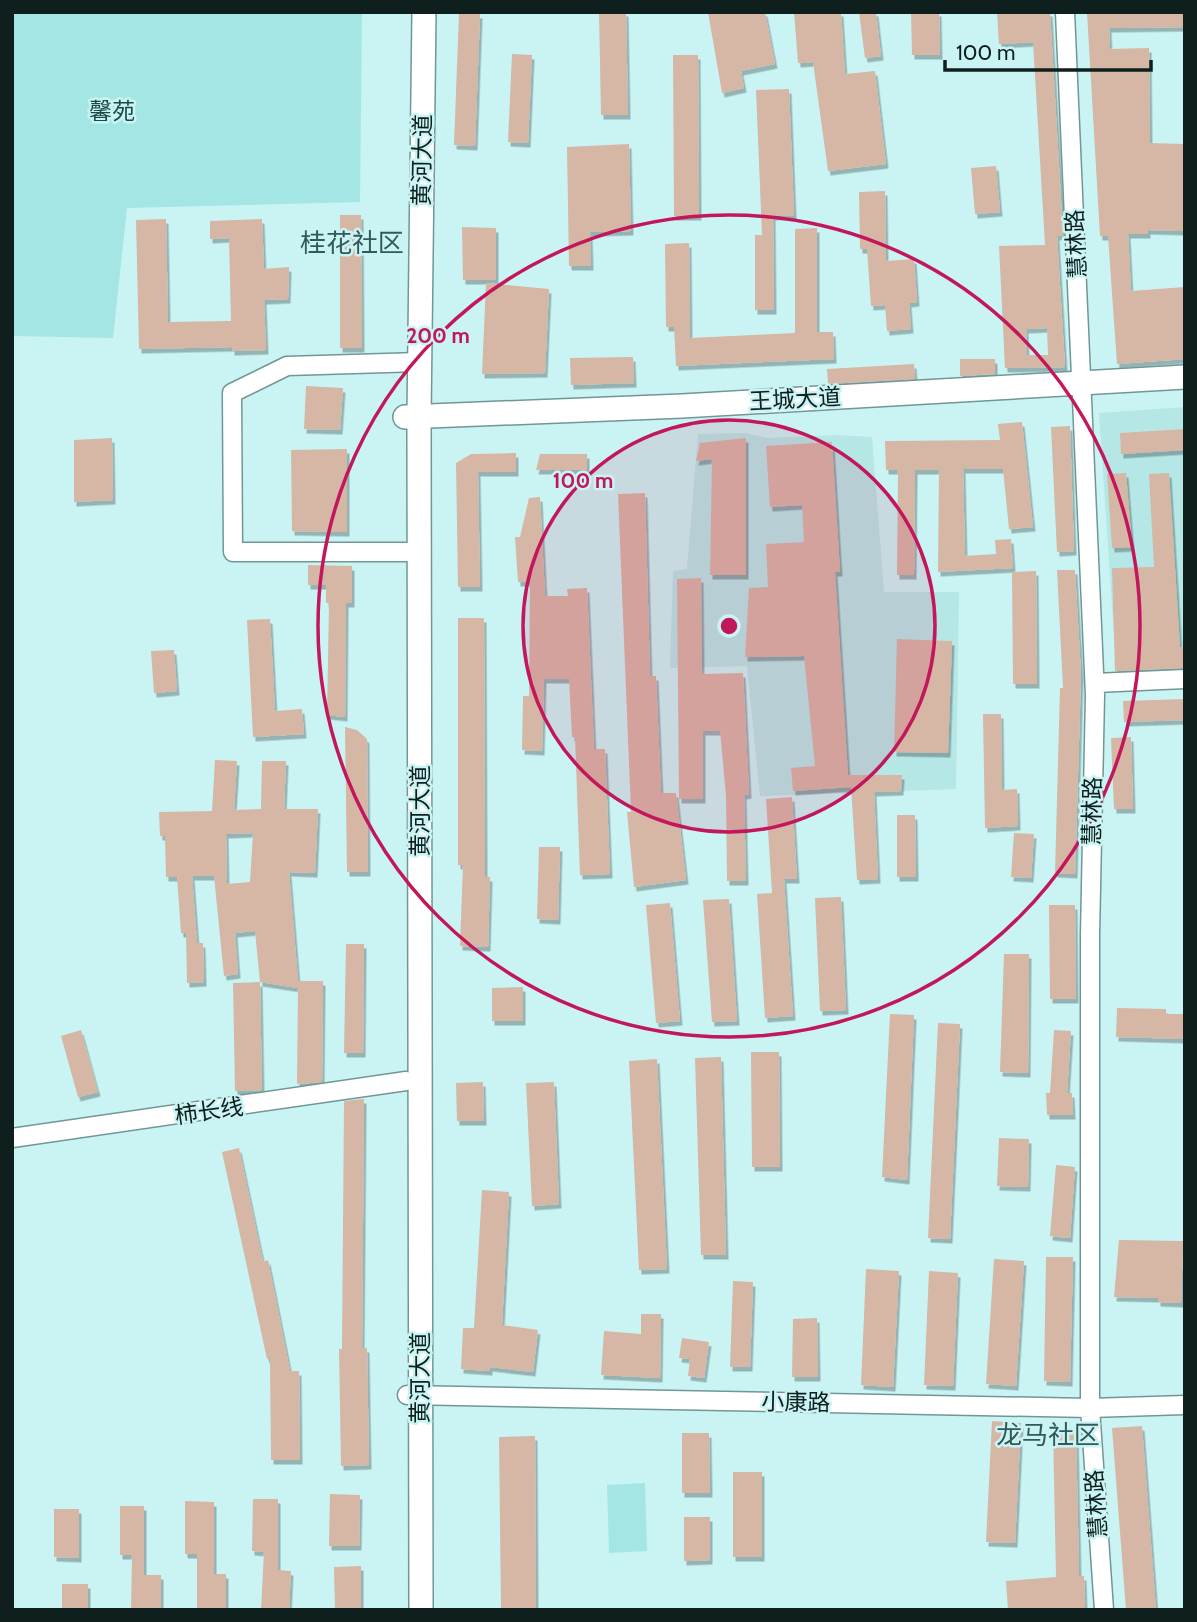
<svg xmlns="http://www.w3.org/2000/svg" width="1197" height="1622" viewBox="0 0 1197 1622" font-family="Cabin,'Noto Sans SC',sans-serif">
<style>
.built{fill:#b4e7e5}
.green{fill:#a3e6e4}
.building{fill:#d6b6a5;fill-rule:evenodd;filter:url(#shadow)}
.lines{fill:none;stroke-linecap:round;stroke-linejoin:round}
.minor-casing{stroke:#709796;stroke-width:21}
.major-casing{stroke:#709796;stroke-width:26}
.minor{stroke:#fff;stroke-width:18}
.major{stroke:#fff;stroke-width:23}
.ring{fill:none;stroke:#c2185b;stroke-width:3.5}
.labels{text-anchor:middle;stroke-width:5;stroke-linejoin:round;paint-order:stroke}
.park-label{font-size:23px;fill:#1b4a49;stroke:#caf4f3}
.street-label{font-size:23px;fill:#0f1f1e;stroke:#caf4f3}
.quarter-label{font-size:26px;fill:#325857;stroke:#caf4f3}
.centre{fill:#c2185b;stroke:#caf4f3;stroke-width:3.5}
.ring-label{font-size:21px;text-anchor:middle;font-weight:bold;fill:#c2185b;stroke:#caf4f3;stroke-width:5;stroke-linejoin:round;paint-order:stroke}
</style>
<defs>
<filter id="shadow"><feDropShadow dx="2.5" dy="4.5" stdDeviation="0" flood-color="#0004"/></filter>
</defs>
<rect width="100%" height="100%" fill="#caf4f3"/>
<path class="built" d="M 1185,407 L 1185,647 L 1115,651 L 1099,413 Z
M 745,433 L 768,438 L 837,435 L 872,437 L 884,592 L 959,592 L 956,789 L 760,796 L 747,666 L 670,668 L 673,571 L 687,569 L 698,434 Z"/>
<path class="green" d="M 12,12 L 362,12 L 360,202 L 127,208 L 113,338 L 12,336 Z
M 645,1483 L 647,1551 L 609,1553 L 607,1485 Z"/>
<path class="building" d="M 599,12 L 626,12 L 628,115 L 601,115 Z
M 708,12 L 765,12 L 775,64 L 741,71 L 744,88 L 722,93 Z
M 794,12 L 841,12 L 845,74 L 875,71 L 886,164 L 828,171 L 813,62 L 798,63 Z
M 859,12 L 876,12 L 881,56 L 865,58 Z
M 911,12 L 939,12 L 940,55 L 912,55 Z
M 997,12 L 1050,12 L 1063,235 L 1057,236 L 1065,367 L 1005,368 L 999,246 L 1045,245 L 1033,42 L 999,44 ZM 1047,328 L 1048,355 L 1027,355 L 1026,329 Z
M 1087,12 L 1185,12 L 1185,27 L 1109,28 L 1110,49 L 1149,48 L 1150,143 L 1185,144 L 1185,231 L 1148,230 L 1148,234 L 1128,234 L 1131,291 L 1185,287 L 1185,359 L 1117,364 L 1108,236 L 1100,236 Z
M 459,13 L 480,14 L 475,146 L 454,145 Z
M 512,54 L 532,55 L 528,143 L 508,142 Z
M 673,55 L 698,55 L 699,216 L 674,216 Z
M 789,89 L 794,215 L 773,216 L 774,310 L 755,310 L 755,235 L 762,235 L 756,90 Z
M 629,144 L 631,231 L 590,232 L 591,266 L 569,266 L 567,147 Z
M 996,166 L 1000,212 L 975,214 L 971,168 Z
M 885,191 L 886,261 L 914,259 L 917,302 L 909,303 L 911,329 L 887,331 L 885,305 L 871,306 L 867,249 L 860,249 L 859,192 Z
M 340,215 L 361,215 L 362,348 L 340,348 Z
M 166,219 L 168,322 L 231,321 L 229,238 L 210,239 L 210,221 L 262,219 L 264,269 L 289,267 L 288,299 L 264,300 L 266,350 L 232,351 L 232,347 L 139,349 L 136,220 Z
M 462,227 L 496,228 L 496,280 L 463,280 Z
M 817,228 L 817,332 L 833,332 L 834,359 L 676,366 L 674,327 L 666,327 L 665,244 L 689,243 L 690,338 L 795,333 L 795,229 Z
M 486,283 L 549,289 L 545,373 L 482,374 Z
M 633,357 L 634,383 L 571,385 L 570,358 Z
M 960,359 L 995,359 L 995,374 L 960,376 Z
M 914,364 L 915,379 L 828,384 L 827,369 Z
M 306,386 L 343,388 L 340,430 L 304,429 Z
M 1022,422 L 1033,527 L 1009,529 L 1003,469 L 963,469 L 965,556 L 996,554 L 995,540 L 1011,539 L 1013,568 L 938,572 L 939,470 L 915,470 L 914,575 L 897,575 L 898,470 L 886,470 L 885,441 L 1000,440 L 998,424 Z
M 1070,426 L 1074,551 L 1057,552 L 1051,427 Z
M 1185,429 L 1185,450 L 1121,454 L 1120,433 Z
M 112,438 L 113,500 L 74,502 L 74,440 Z
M 746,438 L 746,575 L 710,575 L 712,459 L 696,461 L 700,443 Z
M 832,442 L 840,572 L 835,572 L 848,775 L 902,775 L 901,791 L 874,792 L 878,879 L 857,880 L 851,787 L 793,791 L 791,768 L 815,766 L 804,656 L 745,657 L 749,588 L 768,587 L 766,544 L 804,542 L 802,505 L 770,507 L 766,446 Z
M 347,449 L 347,532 L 292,531 L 291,450 Z
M 516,453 L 516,472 L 478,472 L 480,587 L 458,587 L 456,463 L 471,454 Z
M 540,454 L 587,454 L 587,470 L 536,470 Z
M 1126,473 L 1132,547 L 1112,548 L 1107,474 Z
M 1169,473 L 1180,648 L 1185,647 L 1185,668 L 1115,671 L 1112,568 L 1154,567 L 1149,474 Z
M 645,493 L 650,676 L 656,676 L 661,793 L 676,793 L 686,880 L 634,887 L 627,812 L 631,812 L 618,494 Z
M 540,497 L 545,596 L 568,596 L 567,589 L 587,588 L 594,749 L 605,749 L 610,874 L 580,875 L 575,737 L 572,737 L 569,679 L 544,679 L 542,751 L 522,750 L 523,696 L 529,696 L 530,582 L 518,582 L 515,537 L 520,537 L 529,498 Z
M 308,565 L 352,566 L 352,603 L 346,603 L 345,717 L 327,715 L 329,603 L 326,603 L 326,585 L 308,585 Z
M 1057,570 L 1075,570 L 1081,675 L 1075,874 L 1055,873 L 1060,688 L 1063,688 Z
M 1036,571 L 1037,684 L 1013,684 L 1012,572 Z
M 701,578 L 702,674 L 743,673 L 749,794 L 744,795 L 746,881 L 727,881 L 726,796 L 720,731 L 703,731 L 703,799 L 679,799 L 677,579 Z
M 458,618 L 484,618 L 485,877 L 490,877 L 488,947 L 460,946 L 463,865 L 458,865 Z
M 270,619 L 275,711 L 302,709 L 304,734 L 253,737 L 247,620 Z
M 897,639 L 952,641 L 948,753 L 894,752 Z
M 174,650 L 177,691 L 154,693 L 151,651 Z
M 1185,699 L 1185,720 L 1124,722 L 1123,701 Z
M 983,714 L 1001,714 L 1002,790 L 1017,789 L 1018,826 L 985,828 Z
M 345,727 L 357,730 L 367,739 L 368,872 L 347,872 Z
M 1131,737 L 1133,809 L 1114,809 L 1111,738 Z
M 215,760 L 237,761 L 234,810 L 261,809 L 262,761 L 286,761 L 284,809 L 318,809 L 315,873 L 289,872 L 298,981 L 323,981 L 322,1082 L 297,1084 L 298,988 L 260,982 L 255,931 L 235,933 L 238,974 L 224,976 L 214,876 L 192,876 L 197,943 L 203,943 L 204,982 L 187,983 L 186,933 L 181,933 L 177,877 L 166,877 L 165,836 L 160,836 L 159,812 L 212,811 ZM 253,833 L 250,882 L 227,884 L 226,834 Z
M 792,797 L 797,879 L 784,879 L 793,1016 L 765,1018 L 757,894 L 772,893 L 766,799 Z
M 897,815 L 915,815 L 916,877 L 897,877 Z
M 1014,833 L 1034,834 L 1031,878 L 1011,877 Z
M 539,847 L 560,847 L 558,920 L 537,919 Z
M 841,897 L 846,1010 L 820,1011 L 815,898 Z
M 729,899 L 737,1021 L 712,1022 L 703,900 Z
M 670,903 L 680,1021 L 656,1023 L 646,905 Z
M 1049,905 L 1075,905 L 1076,999 L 1050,999 Z
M 346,944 L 364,944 L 363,1053 L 344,1053 Z
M 1004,954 L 1029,954 L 1028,1073 L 1000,1072 Z
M 260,982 L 262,1090 L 235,1091 L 233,983 Z
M 523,987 L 523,1021 L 492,1021 L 492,988 Z
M 1117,1008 L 1166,1009 L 1166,1014 L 1185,1014 L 1185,1039 L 1116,1037 Z
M 890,1014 L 914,1015 L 907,1180 L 882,1177 Z
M 938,1023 L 960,1024 L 950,1239 L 928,1238 Z
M 81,1030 L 98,1092 L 78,1097 L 61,1036 Z
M 1054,1030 L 1071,1031 L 1067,1093 L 1072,1093 L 1073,1115 L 1047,1115 L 1046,1093 L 1050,1093 Z
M 751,1052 L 779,1052 L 780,1167 L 752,1167 Z
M 721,1057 L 726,1255 L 701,1255 L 695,1058 Z
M 657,1059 L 667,1269 L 639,1270 L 629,1061 Z
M 483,1082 L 484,1121 L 457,1121 L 456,1083 Z
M 554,1082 L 559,1204 L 532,1206 L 526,1083 Z
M 364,1099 L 362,1348 L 367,1348 L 369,1465 L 341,1466 L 339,1349 L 342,1349 L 344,1101 Z
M 999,1138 L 1029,1139 L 1028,1187 L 997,1186 Z
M 239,1148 L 263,1262 L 268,1260 L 290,1371 L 299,1371 L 300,1460 L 271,1460 L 270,1359 L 267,1359 L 222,1152 Z
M 1056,1165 L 1075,1167 L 1070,1238 L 1050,1236 Z
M 482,1190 L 509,1192 L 502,1325 L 538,1330 L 533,1372 L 490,1367 L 490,1371 L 461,1369 L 463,1328 L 474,1328 Z
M 1119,1240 L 1183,1241 L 1181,1303 L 1158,1302 L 1158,1298 L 1114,1297 Z
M 1046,1257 L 1073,1257 L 1070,1382 L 1044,1381 Z
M 994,1259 L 1024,1261 L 1016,1386 L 986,1384 Z
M 866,1269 L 899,1271 L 893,1387 L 861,1385 Z
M 929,1271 L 958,1273 L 953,1386 L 924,1385 Z
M 733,1281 L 753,1282 L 750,1367 L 730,1367 Z
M 641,1314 L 661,1314 L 660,1378 L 601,1375 L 604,1331 L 641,1334 Z
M 817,1318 L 818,1377 L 792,1377 L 793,1319 Z
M 682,1338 L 709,1342 L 704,1378 L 688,1376 L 690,1359 L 679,1358 Z
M 992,1421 L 1021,1423 L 1015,1543 L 986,1542 Z
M 1142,1426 L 1156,1610 L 1126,1610 L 1112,1428 Z
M 1076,1429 L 1079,1576 L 1084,1576 L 1085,1610 L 1008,1610 L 1006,1581 L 1056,1577 L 1053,1430 Z
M 682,1433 L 709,1433 L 710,1493 L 682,1493 Z
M 535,1436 L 536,1610 L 501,1610 L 499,1437 Z
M 733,1472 L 762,1472 L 762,1557 L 733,1557 Z
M 330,1494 L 360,1495 L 359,1546 L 329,1546 Z
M 253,1499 L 278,1499 L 278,1570 L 291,1571 L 289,1610 L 261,1610 L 264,1552 L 252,1551 Z
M 185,1501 L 214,1502 L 214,1574 L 226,1574 L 226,1610 L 197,1610 L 197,1554 L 185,1554 Z
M 120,1506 L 144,1506 L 144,1575 L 161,1575 L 161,1610 L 131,1610 L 132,1555 L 120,1555 Z
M 54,1509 L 79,1509 L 79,1558 L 54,1557 Z
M 684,1517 L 710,1517 L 710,1560 L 684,1561 Z
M 361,1566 L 361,1610 L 335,1610 L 334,1567 Z
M 62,1584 L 88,1584 L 88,1610 L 62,1610 Z"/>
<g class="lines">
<defs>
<path id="minor" d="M 1065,12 L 1095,695 L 1090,935 L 1090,1408 L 1104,1610
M 419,552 L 233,552 L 232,393 L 287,366 L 420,362
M 1095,683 L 1185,679
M 12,1138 L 406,1081
M 407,1395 L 1090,1408 L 1185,1405"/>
<path id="major" d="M 405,417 L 682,406 L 1185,377
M 421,1610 L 419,417 L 424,12"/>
</defs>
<use href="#minor" class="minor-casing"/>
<use href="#major" class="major-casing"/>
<use href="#minor" class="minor"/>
<use href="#major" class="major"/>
</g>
<circle cx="729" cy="626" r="206" fill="#c2185b" fill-opacity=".12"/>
<g class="ring">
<circle cx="729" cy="626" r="206"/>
<circle cx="729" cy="626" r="411"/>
</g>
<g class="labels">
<g class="park-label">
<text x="112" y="119">馨苑</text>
</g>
<g class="street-label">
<text transform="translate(422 160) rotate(-89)" y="8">黄河大道</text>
<text transform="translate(1076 244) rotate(-93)" y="8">慧林路</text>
<text transform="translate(795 399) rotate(-3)" y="8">王城大道</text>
<text transform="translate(420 811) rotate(-90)" y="8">黄河大道</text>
<text transform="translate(1092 811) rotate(-89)" y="8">慧林路</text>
<text transform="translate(209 1111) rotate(-8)" y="8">柿长线</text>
<text transform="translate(420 1378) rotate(-90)" y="8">黄河大道</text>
<text transform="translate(796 1402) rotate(1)" y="8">小康路</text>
<text transform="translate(1096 1504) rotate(-94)" y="8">慧林路</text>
</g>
<g class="quarter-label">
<text x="352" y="252">桂花社区</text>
<text x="1048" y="1444">龙马社区</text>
</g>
</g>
<circle cx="729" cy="626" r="10" class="centre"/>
<g class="ring-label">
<text x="438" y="343">200 m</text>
<text x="583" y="488">100 m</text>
</g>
<rect width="1197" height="1622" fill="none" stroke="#0f1f1e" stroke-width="28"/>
<path d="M945 60v10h206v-10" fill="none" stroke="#0f1f1e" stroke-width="3.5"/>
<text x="956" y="60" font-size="21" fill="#0f1f1e" stroke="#caf4f3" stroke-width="5" paint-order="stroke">100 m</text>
</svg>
